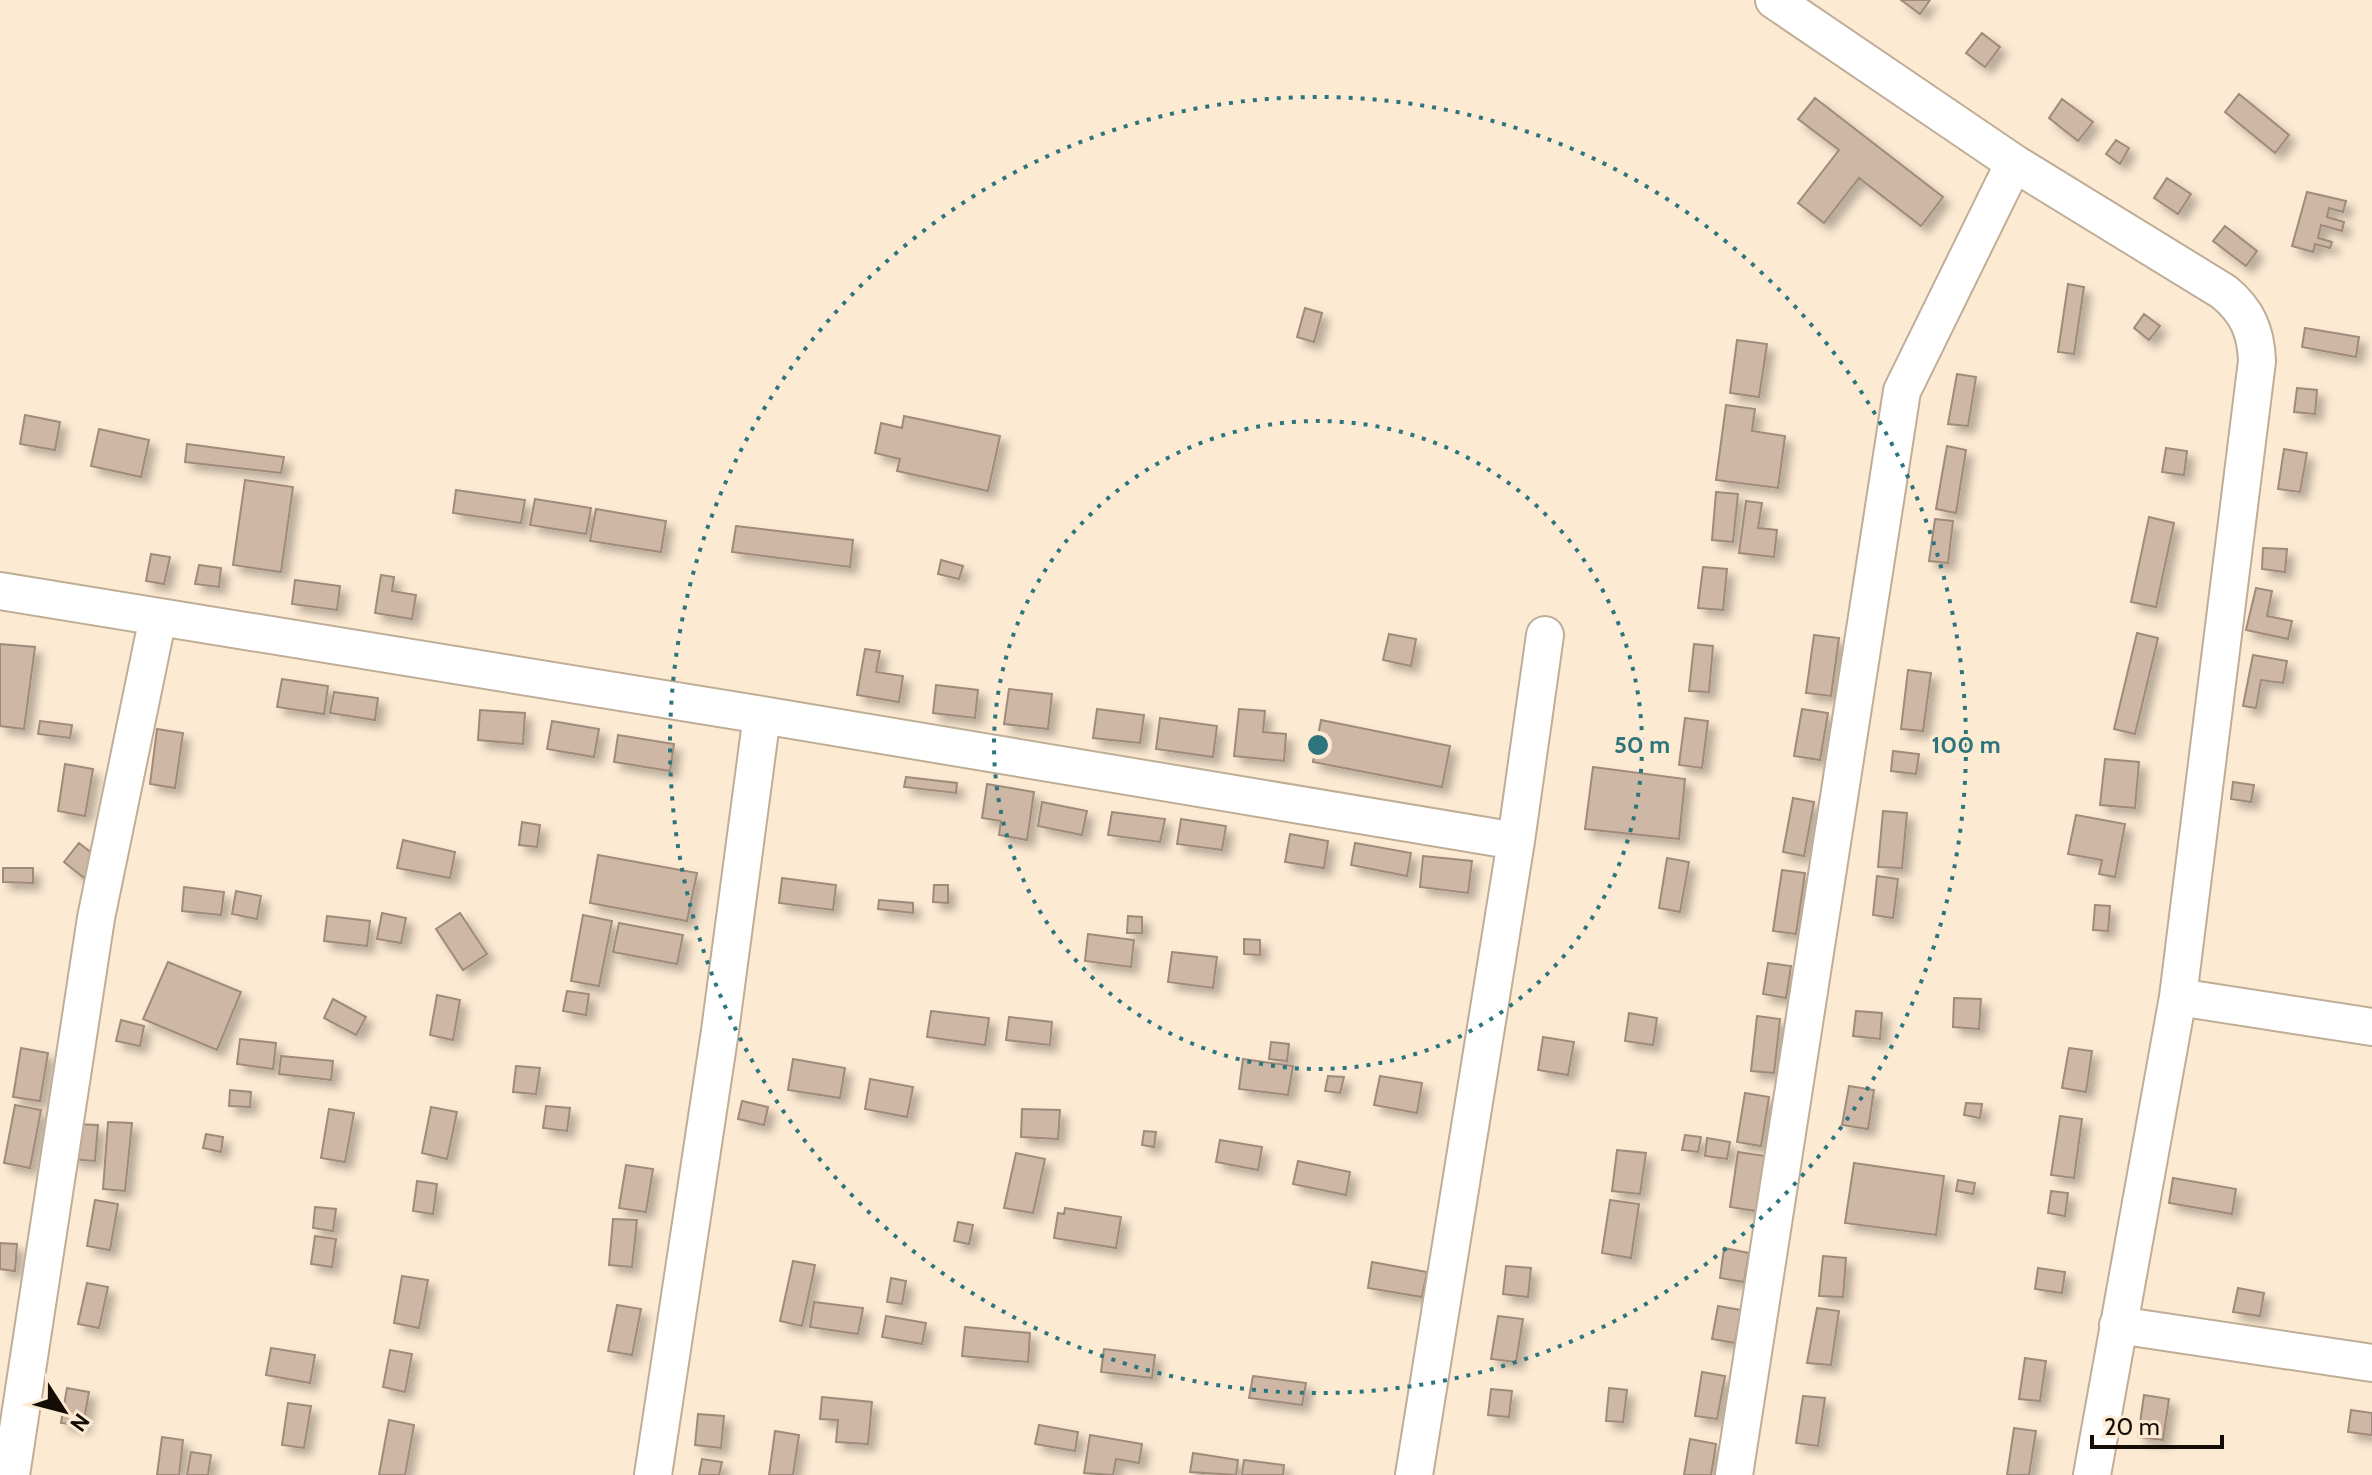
<svg xmlns="http://www.w3.org/2000/svg" width="2372" height="1475" viewBox="0 0 2372 1475" font-family="Cabin,sans-serif">
<style>
.building{fill:#cfb7a5;stroke:#a08a79;stroke-width:2;filter:url(#shadow)}
.lines{fill:none;stroke-linecap:round;stroke-linejoin:round}
.street-casing{stroke:#bfad97;stroke-width:40}
.street{stroke:#fff;stroke-width:36}
.ring{fill:none;stroke:#2c757d;stroke-width:4;stroke-dasharray:4 8}
.centre{fill:#2c757d;stroke:#fdead3;stroke-width:4}
.ring-label{font-size:24px;text-anchor:middle;font-weight:bold;fill:#2c757d;stroke:#fdead3;stroke-width:6;stroke-linejoin:round;paint-order:stroke}
</style>
<defs>
<filter id="shadow"><feDropShadow dx="7" dy="7" stdDeviation="4" flood-color="#0004"/></filter>
</defs>
<rect width="100%" height="100%" fill="#fdead3"/>
<path class="building" d="M 1901,0 L 1930,0 L 1920,14 Z
M 1982,33 L 2000,47 L 1985,67 L 1966,53 Z
M 2239,94 L 2289,135 L 2275,153 L 2225,112 Z
M 1815,98 L 1943,197 L 1921,226 L 1859,178 L 1824,223 L 1798,203 L 1839,150 L 1798,119 Z
M 2062,99 L 2093,122 L 2078,141 L 2049,118 Z
M 2116,140 L 2129,148 L 2120,164 L 2106,154 Z
M 2167,178 L 2191,194 L 2178,214 L 2154,198 Z
M 2307,192 L 2346,201 L 2343,212 L 2329,208 L 2327,217 L 2344,222 L 2342,231 L 2321,225 L 2318,238 L 2332,242 L 2330,248 L 2315,244 L 2313,252 L 2292,246 Z
M 2225,226 L 2257,251 L 2246,266 L 2213,241 Z
M 2068,284 L 2084,287 L 2074,354 L 2058,352 Z
M 1305,308 L 1322,313 L 1314,342 L 1297,337 Z
M 2144,314 L 2160,326 L 2149,340 L 2134,328 Z
M 2305,328 L 2359,337 L 2356,357 L 2302,347 Z
M 1737,340 L 1767,344 L 1759,397 L 1730,393 Z
M 1957,374 L 1976,377 L 1968,426 L 1948,424 Z
M 2297,388 L 2317,390 L 2315,414 L 2294,412 Z
M 1726,405 L 1755,409 L 1752,431 L 1785,436 L 1778,488 L 1716,480 Z
M 25,415 L 60,422 L 55,450 L 20,444 Z
M 904,416 L 1000,436 L 988,491 L 897,471 L 900,459 L 875,453 L 881,423 L 902,428 Z
M 99,429 L 149,440 L 141,477 L 91,466 Z
M 187,444 L 284,457 L 281,473 L 185,462 Z
M 1947,446 L 1966,450 L 1956,513 L 1936,509 Z
M 2166,448 L 2187,451 L 2184,475 L 2162,472 Z
M 2284,449 L 2307,453 L 2300,492 L 2278,489 Z
M 245,480 L 293,487 L 281,572 L 233,565 Z
M 456,490 L 525,500 L 521,523 L 453,513 Z
M 1716,492 L 1738,494 L 1733,542 L 1712,540 Z
M 535,499 L 591,508 L 586,534 L 530,525 Z
M 1746,501 L 1762,503 L 1758,528 L 1777,530 L 1774,557 L 1739,553 Z
M 596,509 L 666,521 L 661,552 L 590,541 Z
M 2149,517 L 2174,523 L 2156,607 L 2131,602 Z
M 1935,519 L 1953,521 L 1948,563 L 1929,561 Z
M 736,526 L 853,540 L 850,567 L 732,552 Z
M 2263,548 L 2287,549 L 2285,572 L 2262,569 Z
M 151,554 L 170,557 L 164,584 L 146,581 Z
M 941,560 L 963,566 L 959,579 L 938,574 Z
M 199,565 L 221,568 L 219,587 L 195,584 Z
M 1703,567 L 1727,569 L 1723,610 L 1698,608 Z
M 381,575 L 394,577 L 392,591 L 416,595 L 412,619 L 375,613 Z
M 295,580 L 340,586 L 337,610 L 292,604 Z
M 2256,588 L 2272,591 L 2267,616 L 2292,621 L 2288,639 L 2246,630 Z
M 2137,633 L 2158,638 L 2135,734 L 2114,729 Z
M 1389,634 L 1416,639 L 1411,666 L 1383,660 Z
M 1814,635 L 1839,638 L 1831,696 L 1806,693 Z
M 0,644 L 35,647 L 24,729 L 0,726 Z
M 1694,644 L 1713,646 L 1709,692 L 1689,691 Z
M 865,649 L 880,651 L 876,672 L 903,676 L 899,702 L 857,695 Z
M 2253,655 L 2287,661 L 2283,683 L 2261,680 L 2256,708 L 2243,706 Z
M 1908,670 L 1931,673 L 1923,731 L 1901,729 Z
M 282,679 L 328,686 L 324,714 L 277,707 Z
M 936,685 L 978,690 L 975,718 L 933,713 Z
M 1009,689 L 1052,694 L 1048,729 L 1004,724 Z
M 334,692 L 378,698 L 375,720 L 330,713 Z
M 1097,709 L 1144,715 L 1140,743 L 1093,738 Z
M 1239,709 L 1265,711 L 1263,732 L 1286,734 L 1284,761 L 1234,756 Z
M 1802,709 L 1828,713 L 1820,760 L 1794,756 Z
M 480,710 L 525,713 L 523,744 L 478,740 Z
M 1160,718 L 1217,726 L 1213,757 L 1156,749 Z
M 1685,718 L 1708,721 L 1702,768 L 1679,765 Z
M 1321,720 L 1450,746 L 1442,787 L 1313,762 Z
M 40,721 L 72,725 L 70,738 L 38,734 Z
M 552,721 L 599,729 L 594,757 L 547,749 Z
M 157,729 L 183,733 L 175,788 L 150,784 Z
M 618,735 L 674,744 L 670,771 L 614,762 Z
M 1893,751 L 1919,754 L 1916,774 L 1891,771 Z
M 2105,759 L 2139,762 L 2135,808 L 2100,805 Z
M 65,764 L 93,769 L 85,816 L 58,811 Z
M 1593,767 L 1685,779 L 1679,839 L 1585,829 Z
M 906,777 L 957,783 L 956,793 L 904,787 Z
M 2233,782 L 2254,785 L 2251,802 L 2231,799 Z
M 987,784 L 1034,792 L 1027,840 L 999,835 L 1001,821 L 982,818 Z
M 1793,798 L 1814,802 L 1804,856 L 1783,852 Z
M 1042,802 L 1087,811 L 1082,835 L 1038,826 Z
M 1883,811 L 1907,813 L 1902,868 L 1878,867 Z
M 1112,812 L 1165,819 L 1160,842 L 1108,835 Z
M 2076,815 L 2125,824 L 2115,877 L 2099,874 L 2102,860 L 2068,854 Z
M 1181,819 L 1226,826 L 1222,850 L 1177,844 Z
M 522,822 L 540,825 L 537,847 L 519,845 Z
M 1290,834 L 1328,841 L 1324,868 L 1285,862 Z
M 403,840 L 455,852 L 450,878 L 397,868 Z
M 79,843 L 103,862 L 88,881 L 64,862 Z
M 1355,843 L 1411,853 L 1407,876 L 1351,865 Z
M 598,855 L 697,873 L 687,921 L 590,903 Z
M 1423,856 L 1472,861 L 1468,893 L 1420,887 Z
M 1667,858 L 1689,862 L 1680,912 L 1659,908 Z
M 3,868 L 33,868 L 33,883 L 3,882 Z
M 1782,870 L 1805,873 L 1796,934 L 1773,931 Z
M 1877,876 L 1898,879 L 1893,918 L 1873,915 Z
M 782,878 L 836,885 L 833,910 L 779,903 Z
M 934,885 L 948,885 L 948,903 L 933,902 Z
M 184,887 L 224,892 L 221,915 L 182,911 Z
M 236,891 L 261,896 L 257,919 L 232,914 Z
M 879,900 L 913,903 L 913,913 L 878,909 Z
M 2095,905 L 2110,906 L 2108,931 L 2093,930 Z
M 382,913 L 406,918 L 401,943 L 377,939 Z
M 460,913 L 487,954 L 463,970 L 436,929 Z
M 583,915 L 612,921 L 599,986 L 571,981 Z
M 327,916 L 370,921 L 367,946 L 324,941 Z
M 1128,916 L 1142,917 L 1142,933 L 1127,933 Z
M 619,923 L 683,935 L 677,964 L 613,952 Z
M 1088,934 L 1134,940 L 1131,967 L 1085,961 Z
M 1244,939 L 1260,940 L 1260,955 L 1244,954 Z
M 1172,952 L 1217,957 L 1213,988 L 1168,982 Z
M 168,962 L 241,992 L 217,1050 L 143,1019 Z
M 1768,963 L 1791,966 L 1786,998 L 1763,994 Z
M 567,991 L 589,994 L 586,1015 L 563,1011 Z
M 437,995 L 460,1000 L 453,1040 L 430,1035 Z
M 1954,998 L 1981,999 L 1979,1029 L 1953,1027 Z
M 333,999 L 366,1017 L 356,1035 L 324,1018 Z
M 931,1011 L 989,1018 L 985,1045 L 927,1037 Z
M 1856,1011 L 1882,1013 L 1880,1039 L 1853,1036 Z
M 1629,1013 L 1657,1018 L 1653,1045 L 1625,1041 Z
M 1757,1016 L 1780,1019 L 1774,1073 L 1751,1071 Z
M 1009,1017 L 1052,1022 L 1050,1045 L 1006,1040 Z
M 121,1020 L 144,1026 L 140,1046 L 116,1041 Z
M 1543,1037 L 1574,1042 L 1568,1075 L 1538,1070 Z
M 240,1039 L 276,1043 L 273,1069 L 237,1064 Z
M 1271,1042 L 1289,1044 L 1287,1061 L 1269,1059 Z
M 21,1048 L 48,1053 L 40,1101 L 13,1097 Z
M 2069,1048 L 2092,1051 L 2086,1092 L 2062,1088 Z
M 281,1056 L 333,1061 L 331,1080 L 279,1074 Z
M 793,1059 L 845,1068 L 840,1098 L 788,1090 Z
M 1243,1059 L 1293,1066 L 1288,1095 L 1239,1089 Z
M 516,1066 L 540,1068 L 536,1094 L 513,1092 Z
M 1328,1076 L 1344,1077 L 1340,1093 L 1325,1091 Z
M 1380,1076 L 1422,1083 L 1417,1113 L 1374,1105 Z
M 870,1079 L 913,1087 L 907,1117 L 865,1109 Z
M 1849,1086 L 1874,1090 L 1868,1129 L 1842,1125 Z
M 230,1090 L 251,1092 L 250,1107 L 229,1106 Z
M 1745,1093 L 1769,1097 L 1761,1146 L 1737,1142 Z
M 742,1101 L 768,1107 L 764,1125 L 738,1119 Z
M 1966,1103 L 1982,1104 L 1980,1118 L 1964,1115 Z
M 15,1105 L 41,1110 L 30,1168 L 4,1163 Z
M 546,1106 L 570,1108 L 567,1131 L 543,1128 Z
M 431,1107 L 457,1112 L 447,1159 L 422,1153 Z
M 329,1109 L 354,1113 L 345,1162 L 321,1158 Z
M 1022,1109 L 1060,1110 L 1058,1139 L 1021,1137 Z
M 2060,1116 L 2082,1119 L 2074,1178 L 2051,1175 Z
M 108,1122 L 132,1123 L 125,1191 L 103,1189 Z
M 75,1124 L 98,1125 L 95,1161 L 71,1159 Z
M 1144,1131 L 1156,1132 L 1154,1147 L 1142,1145 Z
M 206,1134 L 223,1137 L 221,1152 L 203,1148 Z
M 1685,1135 L 1701,1137 L 1698,1152 L 1682,1150 Z
M 1707,1138 L 1730,1142 L 1727,1159 L 1705,1156 Z
M 1220,1140 L 1262,1147 L 1258,1170 L 1216,1162 Z
M 1617,1150 L 1646,1153 L 1640,1194 L 1612,1191 Z
M 1738,1152 L 1765,1156 L 1756,1211 L 1730,1207 Z
M 1016,1153 L 1045,1159 L 1033,1213 L 1004,1208 Z
M 1298,1161 L 1350,1172 L 1346,1195 L 1293,1184 Z
M 1854,1163 L 1944,1176 L 1936,1235 L 1845,1223 Z
M 626,1165 L 653,1169 L 646,1212 L 619,1208 Z
M 2173,1178 L 2236,1189 L 2232,1214 L 2169,1203 Z
M 1958,1180 L 1975,1183 L 1973,1194 L 1956,1191 Z
M 417,1181 L 437,1184 L 433,1214 L 413,1211 Z
M 2051,1191 L 2068,1193 L 2065,1216 L 2048,1213 Z
M 95,1200 L 118,1204 L 110,1250 L 87,1246 Z
M 1610,1200 L 1639,1204 L 1631,1258 L 1602,1253 Z
M 315,1207 L 336,1209 L 333,1231 L 313,1228 Z
M 1065,1208 L 1121,1217 L 1116,1248 L 1054,1238 L 1058,1213 L 1064,1214 Z
M 613,1219 L 637,1220 L 632,1267 L 609,1265 Z
M 958,1222 L 973,1225 L 969,1244 L 954,1241 Z
M 315,1236 L 336,1239 L 332,1267 L 311,1264 Z
M 0,1243 L 17,1244 L 15,1271 L 0,1269 Z
M 1724,1248 L 1749,1253 L 1744,1282 L 1720,1278 Z
M 1823,1256 L 1846,1258 L 1843,1297 L 1819,1296 Z
M 793,1261 L 815,1265 L 802,1326 L 780,1321 Z
M 1372,1262 L 1427,1272 L 1422,1297 L 1368,1288 Z
M 1506,1266 L 1531,1268 L 1528,1297 L 1503,1294 Z
M 2038,1268 L 2065,1272 L 2062,1293 L 2035,1289 Z
M 402,1276 L 428,1280 L 419,1328 L 394,1323 Z
M 891,1278 L 906,1281 L 902,1304 L 887,1302 Z
M 87,1283 L 108,1287 L 99,1328 L 78,1324 Z
M 2238,1288 L 2264,1293 L 2260,1316 L 2233,1312 Z
M 814,1302 L 863,1308 L 858,1334 L 810,1327 Z
M 617,1305 L 641,1309 L 632,1355 L 608,1351 Z
M 1718,1306 L 1741,1310 L 1735,1343 L 1712,1339 Z
M 1817,1308 L 1839,1311 L 1831,1365 L 1807,1363 Z
M 886,1316 L 926,1323 L 922,1344 L 882,1337 Z
M 1498,1316 L 1523,1319 L 1516,1362 L 1491,1359 Z
M 965,1327 L 1030,1333 L 1028,1362 L 962,1356 Z
M 271,1348 L 315,1355 L 310,1383 L 266,1375 Z
M 1104,1349 L 1155,1355 L 1152,1378 L 1101,1372 Z
M 390,1350 L 412,1354 L 405,1392 L 383,1387 Z
M 2025,1358 L 2046,1361 L 2040,1401 L 2019,1399 Z
M 1702,1372 L 1725,1376 L 1717,1419 L 1695,1416 Z
M 1253,1376 L 1306,1383 L 1302,1405 L 1249,1398 Z
M 67,1388 L 89,1392 L 83,1426 L 61,1423 Z
M 1609,1388 L 1627,1390 L 1623,1422 L 1606,1421 Z
M 1491,1389 L 1512,1391 L 1509,1417 L 1488,1415 Z
M 2144,1395 L 2169,1399 L 2163,1440 L 2138,1437 Z
M 1803,1396 L 1825,1398 L 1818,1446 L 1796,1443 Z
M 822,1397 L 872,1402 L 868,1444 L 836,1442 L 838,1420 L 820,1419 Z
M 288,1403 L 311,1406 L 304,1448 L 282,1445 Z
M 2351,1410 L 2372,1413 L 2372,1435 L 2348,1432 Z
M 698,1414 L 724,1416 L 721,1448 L 695,1445 Z
M 389,1420 L 414,1425 L 405,1475 L 379,1475 Z
M 1039,1425 L 1078,1432 L 1075,1451 L 1035,1444 Z
M 2014,1428 L 2036,1431 L 2029,1475 L 2007,1475 Z
M 775,1431 L 799,1435 L 793,1475 L 769,1475 Z
M 1090,1435 L 1142,1444 L 1139,1463 L 1116,1459 L 1113,1475 L 1084,1473 Z
M 162,1437 L 183,1440 L 179,1475 L 157,1475 Z
M 1690,1439 L 1716,1444 L 1711,1475 L 1684,1475 Z
M 191,1452 L 211,1455 L 208,1475 L 187,1475 Z
M 1193,1453 L 1238,1460 L 1236,1475 L 1190,1472 Z
M 702,1459 L 722,1462 L 719,1475 L 699,1475 Z
M 1244,1460 L 1284,1465 L 1283,1475 L 1242,1475 Z"/>
<g class="lines">
<defs>
<path id="street" d="M 1774,0 L 2014,163 L 2224,292 C 2247,311 2256,331 2257,361 L 2178,997 L 2092,1475
M 0,591 L 762,715 L 720,1031 L 653,1475
M 762,715 L 1516,841 L 1414,1475
M 1516,841 L 1545,635
M 2178,997 L 2372,1027
M 2118,1325 L 2372,1363
M 11,1475 L 96,918 L 158,617
M 1734,1475 L 1902,391 L 2014,163"/>
</defs>
<use href="#street" class="street-casing"/>
<use href="#street" class="street"/>
</g>
<g class="ring">
<circle cx="1318" cy="745" r="324"/>
<circle cx="1318" cy="745" r="648"/>
</g>
<circle cx="1318" cy="745" r="12" class="centre"/>
<g class="ring-label">
<text x="1642" y="753">50 m</text>
<text x="1966" y="753">100 m</text>
</g>
<g transform="translate(64 1411) rotate(126)" stroke="#fdead3" stroke-width="6" paint-order="stroke">
<path d="M0-6L14 30L0 20L-14 30Z" fill="#130d06"/>
<text y="-12" font-size="22" font-weight="bold" text-anchor="middle" fill="#130d06">N</text>
</g>
<path d="M2092 1435v12h130v-12" fill="none" stroke="#130d06" stroke-width="4"/>
<text x="2104" y="1435" font-size="24" fill="#130d06" stroke="#fdead3" stroke-width="6" paint-order="stroke">20 m</text>
</svg>
